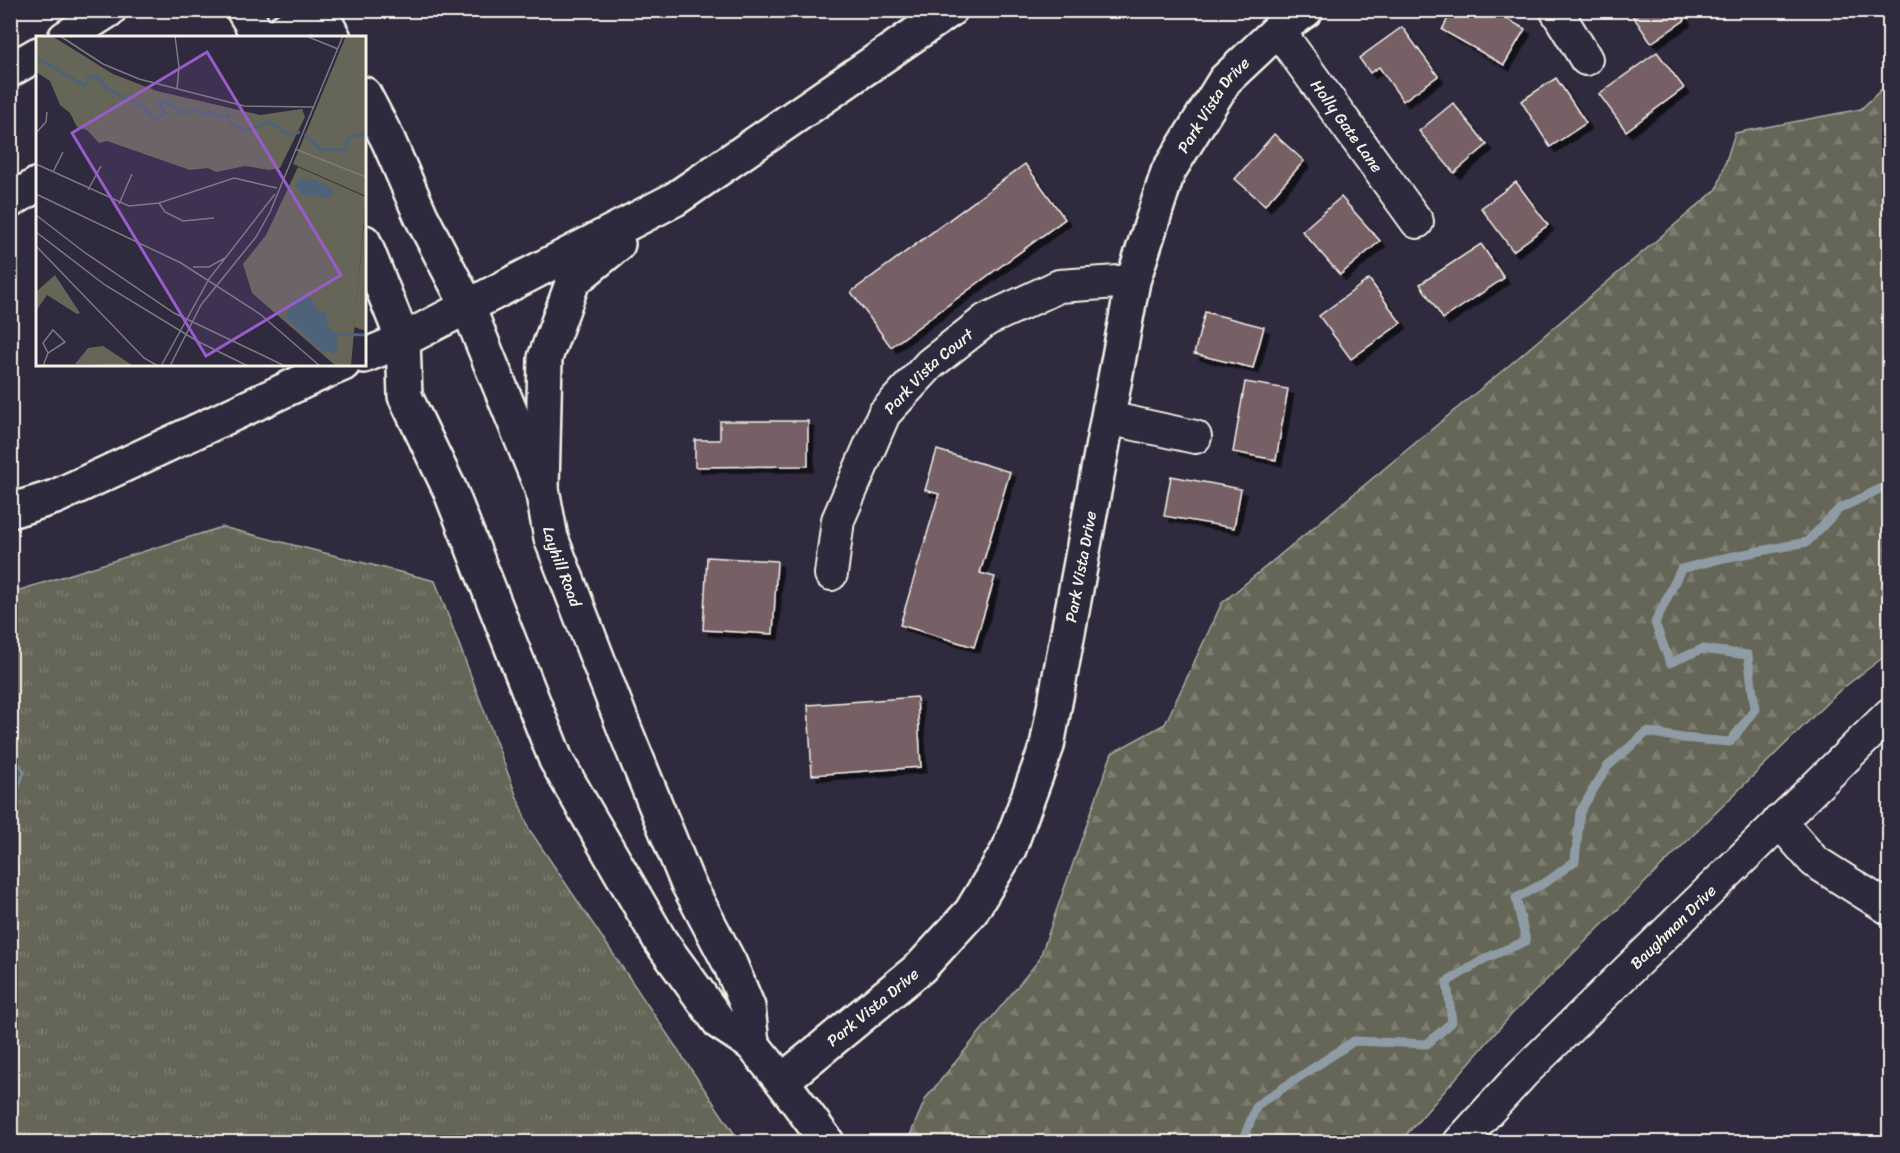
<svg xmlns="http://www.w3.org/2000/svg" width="1900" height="1153" viewBox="0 0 1900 1153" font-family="Sriracha,sans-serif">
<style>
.grass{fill:url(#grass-tufts);stroke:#acaca0;stroke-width:1.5}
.forest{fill:url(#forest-firs);stroke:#acaca0;stroke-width:1.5}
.water{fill:url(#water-rules);stroke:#909ca5;stroke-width:1.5}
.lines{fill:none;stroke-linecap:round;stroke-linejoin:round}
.stream{stroke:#909ca5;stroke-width:9}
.building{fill:#766065;stroke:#f4f1e8;stroke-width:1.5;filter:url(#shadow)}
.minor-casing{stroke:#f4f1e8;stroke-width:36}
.tertiary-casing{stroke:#f4f1e8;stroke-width:38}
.secondary-casing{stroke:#f4f1e8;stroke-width:38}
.motorway-casing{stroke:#f4f1e8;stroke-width:38}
.minor{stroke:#2f2a3d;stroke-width:32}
.tertiary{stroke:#2f2a3d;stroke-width:33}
.secondary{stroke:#2f2a3d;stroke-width:33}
.motorway{stroke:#2f2a3d;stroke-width:33}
.labels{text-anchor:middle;stroke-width:6;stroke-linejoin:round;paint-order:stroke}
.street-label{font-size:16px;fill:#f4f1e8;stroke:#2f2a3d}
.inset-river{fill:none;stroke:#4e6379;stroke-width:3}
.inset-road{fill:none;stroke:#7e7a81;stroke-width:1.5}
.view{fill:#995dc9;fill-opacity:0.15;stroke:#995dc9;stroke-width:3}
.inset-edge{fill:none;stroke:#f4f1e8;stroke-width:3}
</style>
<defs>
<pattern id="grass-tufts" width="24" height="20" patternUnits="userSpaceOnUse" patternTransform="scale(1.5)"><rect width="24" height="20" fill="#656658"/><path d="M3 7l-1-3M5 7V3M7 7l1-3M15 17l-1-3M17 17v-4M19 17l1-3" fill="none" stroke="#7c7c70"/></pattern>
<pattern id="forest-firs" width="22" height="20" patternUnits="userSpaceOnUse" patternTransform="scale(1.5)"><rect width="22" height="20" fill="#656658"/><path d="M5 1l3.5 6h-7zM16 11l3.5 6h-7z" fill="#7c7c70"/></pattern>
<pattern id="water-rules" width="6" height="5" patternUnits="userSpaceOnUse" patternTransform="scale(1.5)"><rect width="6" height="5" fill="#4e6379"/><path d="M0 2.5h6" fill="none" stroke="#687a8c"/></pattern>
<filter id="shadow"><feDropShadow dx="5.5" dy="5.5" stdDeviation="0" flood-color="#0009"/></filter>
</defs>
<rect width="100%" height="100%" fill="#2f2a3d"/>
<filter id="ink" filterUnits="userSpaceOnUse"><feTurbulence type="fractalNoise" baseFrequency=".0167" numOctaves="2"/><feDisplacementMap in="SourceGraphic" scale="12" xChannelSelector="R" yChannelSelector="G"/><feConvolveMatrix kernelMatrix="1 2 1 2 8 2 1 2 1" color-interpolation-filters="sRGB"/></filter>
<g filter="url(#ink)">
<path class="grass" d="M 222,527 L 435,581 L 529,829 L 740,1142 L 11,1142 L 10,593 Z"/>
<path class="forest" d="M 1889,82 L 1889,653 L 1839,691 L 1512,1014 L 1400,1142 L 907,1142 L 926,1098 L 1039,960 L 1112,753 L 1165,724 L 1222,603 L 1513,362 L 1717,189 L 1735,133 L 1861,109 Z"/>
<path class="water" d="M 11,746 L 24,772 L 11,811 Z"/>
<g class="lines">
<path class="stream" d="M 1242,1142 L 1257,1105 L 1354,1041 L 1427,1044 L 1452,1022 L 1447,982 L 1486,958 L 1526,941 L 1516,898 L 1548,881 L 1575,861 L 1580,812 L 1607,767 L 1647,732 L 1682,738 L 1730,742 L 1755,709 L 1748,655 L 1702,649 L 1670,663 L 1655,623 L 1681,569 L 1724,558 L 1807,542 L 1839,509 L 1890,484"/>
</g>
<path class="building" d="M 1452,10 L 1491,10 L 1525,29 L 1504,65 L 1442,30 Z
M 1629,10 L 1679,10 L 1685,20 L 1651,43 Z
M 1402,27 L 1438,76 L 1403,101 L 1379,67 L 1370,73 L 1359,58 Z
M 1657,52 L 1684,88 L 1626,131 L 1599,94 Z
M 1556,78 L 1586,123 L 1550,147 L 1521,101 Z
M 1453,103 L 1487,145 L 1454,173 L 1419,131 Z
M 1274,134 L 1304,161 L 1265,205 L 1235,179 Z
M 1025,164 L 1065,219 L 891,347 L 851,292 Z
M 1516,182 L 1548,225 L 1513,251 L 1481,208 Z
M 1341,197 L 1380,241 L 1340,275 L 1302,231 Z
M 1481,244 L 1504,278 L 1443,319 L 1420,284 Z
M 1369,279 L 1401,323 L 1351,359 L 1319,316 Z
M 1205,312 L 1264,327 L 1253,368 L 1194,354 Z
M 1245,382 L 1288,389 L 1276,460 L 1233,452 Z
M 720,421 L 808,421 L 808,466 L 695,467 L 695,440 L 720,440 Z
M 937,450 L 1010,472 L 980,573 L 995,577 L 974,647 L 900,625 L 939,494 L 925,490 Z
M 1171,476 L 1241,489 L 1234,528 L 1164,516 Z
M 707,557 L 777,561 L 773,634 L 703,630 Z
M 917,697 L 921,767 L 812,775 L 808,705 Z"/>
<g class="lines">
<defs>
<g id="minor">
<path d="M 1556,10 L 1586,59"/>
<path id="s1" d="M 1278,30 L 1417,222"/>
<path d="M 1108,418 L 1195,437"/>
<path id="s2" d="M 831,574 L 838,520 L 884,414 L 930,364 L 986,320 L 1059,286 L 1133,281"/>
<path d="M 1779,821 L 1814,861 L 1890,909"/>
<path id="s3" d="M 1460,1142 L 1523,1073 L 1890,714"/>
</g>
<g id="tertiary">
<path id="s4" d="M 782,1081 L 921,967 L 971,912 L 1009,849 L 1047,746 L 1133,281 L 1168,172 L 1225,80 L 1278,30 L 1306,10"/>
</g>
<g id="secondary">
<path d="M 243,10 L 260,38"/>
<path d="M 319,10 L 334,38"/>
<path id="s5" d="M 364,94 L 388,140 L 421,216 L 468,307 L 490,362 L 542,489 L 551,538 L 625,730 L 687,882 L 730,964 L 748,1007 L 752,1044"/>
<path d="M 364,242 L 403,340 L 405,396 L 450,490 L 556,760 L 661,942 L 720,1023 L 752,1044 L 782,1081 L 827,1142"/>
</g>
<path id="motorway" d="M 65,38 L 109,10
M 272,38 L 317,10
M 10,70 L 38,54
M 10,201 L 38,184
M 364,356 L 403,340 L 675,199 L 950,10
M 542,489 L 545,358 L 573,281 L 618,244
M 10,511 L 55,497 L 317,375 L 343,364"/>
</defs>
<use href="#minor" class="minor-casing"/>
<use href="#tertiary" class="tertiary-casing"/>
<use href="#secondary" class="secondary-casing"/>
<use href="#motorway" class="motorway-casing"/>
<use href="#minor" class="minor"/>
<use href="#tertiary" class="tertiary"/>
<use href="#secondary" class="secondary"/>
<use href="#motorway" class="motorway"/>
</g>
</g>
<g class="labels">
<g class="street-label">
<text dy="6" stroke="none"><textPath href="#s4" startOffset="1106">Park Vista Drive</textPath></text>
<text dy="6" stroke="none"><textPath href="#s1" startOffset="118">Holly Gate Lane</textPath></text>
<text dy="6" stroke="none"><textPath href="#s2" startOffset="232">Park Vista Court</textPath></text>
<text dy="6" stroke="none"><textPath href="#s4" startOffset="620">Park Vista Drive</textPath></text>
<text dy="6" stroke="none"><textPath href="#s5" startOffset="514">Layhill Road</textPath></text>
<text dy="6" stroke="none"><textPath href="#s3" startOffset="303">Baughman Drive</textPath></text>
<text dy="6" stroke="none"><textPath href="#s4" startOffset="117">Park Vista Drive</textPath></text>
</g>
</g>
<g transform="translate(36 36)">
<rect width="330" height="330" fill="#2f2a3d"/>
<path d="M 262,131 L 330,161 L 315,330 L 300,330 L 216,257 L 207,228 L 230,199 Z" fill="#656658"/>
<path d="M 0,0 L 16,0 L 77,38 L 121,55 L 224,79 L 266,73 L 269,81 L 244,132 L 233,134 L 209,130 L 180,136 L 172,132 L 154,134 L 71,105 L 63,107 L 51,94 L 41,91 L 34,77 L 24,69 L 14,45 L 0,36 ZM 19,239 L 44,277 L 41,278 L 11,259 L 0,275 L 0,256 ZM 67,310 L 96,329 L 97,330 L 39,328 L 52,312 Z" fill="#656658"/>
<path d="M 310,0 L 330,0 L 330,160 L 257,128 ZM 330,166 L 330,295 L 318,291 Z" fill="#656658"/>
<path d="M 265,142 L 281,144 L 298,155 L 295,162 L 266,159 L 259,147 ZM 273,260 L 281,273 L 290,276 L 292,291 L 300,298 L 302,314 L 298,317 L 286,315 L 249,281 L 258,263 Z" fill="#4e6379"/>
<path class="inset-river" d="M 0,21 L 49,50 L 53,40 L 63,42 L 70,52 L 106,70 L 118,83 L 130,77 L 123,69 L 129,64 L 146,77 L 160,74 L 168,79 L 173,75 L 183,81 L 192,79 L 196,88 L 211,95 L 233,86 L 253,99 L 264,96M 269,98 L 284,114 L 309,114 L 312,102 L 330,97M 300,298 L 330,299"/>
<path class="inset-road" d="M 24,0 L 67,28 L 103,43 L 208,70 L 277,71M 139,0 L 143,31 L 141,53M 270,0 L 302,13M 0,97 L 10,86 L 11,76M 259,113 L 330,141M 0,128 L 93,170 L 123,167 L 198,142 L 241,152M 17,136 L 27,116M 52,154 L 65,130M 0,158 L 145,227 L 224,278 L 284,330M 123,167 L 129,176 L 147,185 L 178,182M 83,168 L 96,138M 0,179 L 48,216 L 138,277 L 249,330M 0,196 L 69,249 L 161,305 L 212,330M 0,210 L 108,322 L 122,330M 157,231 L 173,231 L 189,222M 7,330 L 12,317 L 29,306 L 17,294 L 7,307 L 12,317M 125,330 L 173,243 L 239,158M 134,330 L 165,269 L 220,201 L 234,176 L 307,0"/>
<path class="view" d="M 171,16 L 305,239 L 170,320 L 36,97 Z"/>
<rect width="330" height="330" class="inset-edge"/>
</g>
<rect width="1900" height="1153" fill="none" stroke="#2f2a3d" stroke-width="36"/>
<rect x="18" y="18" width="1864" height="1117" fill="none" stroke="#f4f1e8" stroke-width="2" filter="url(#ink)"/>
</svg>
